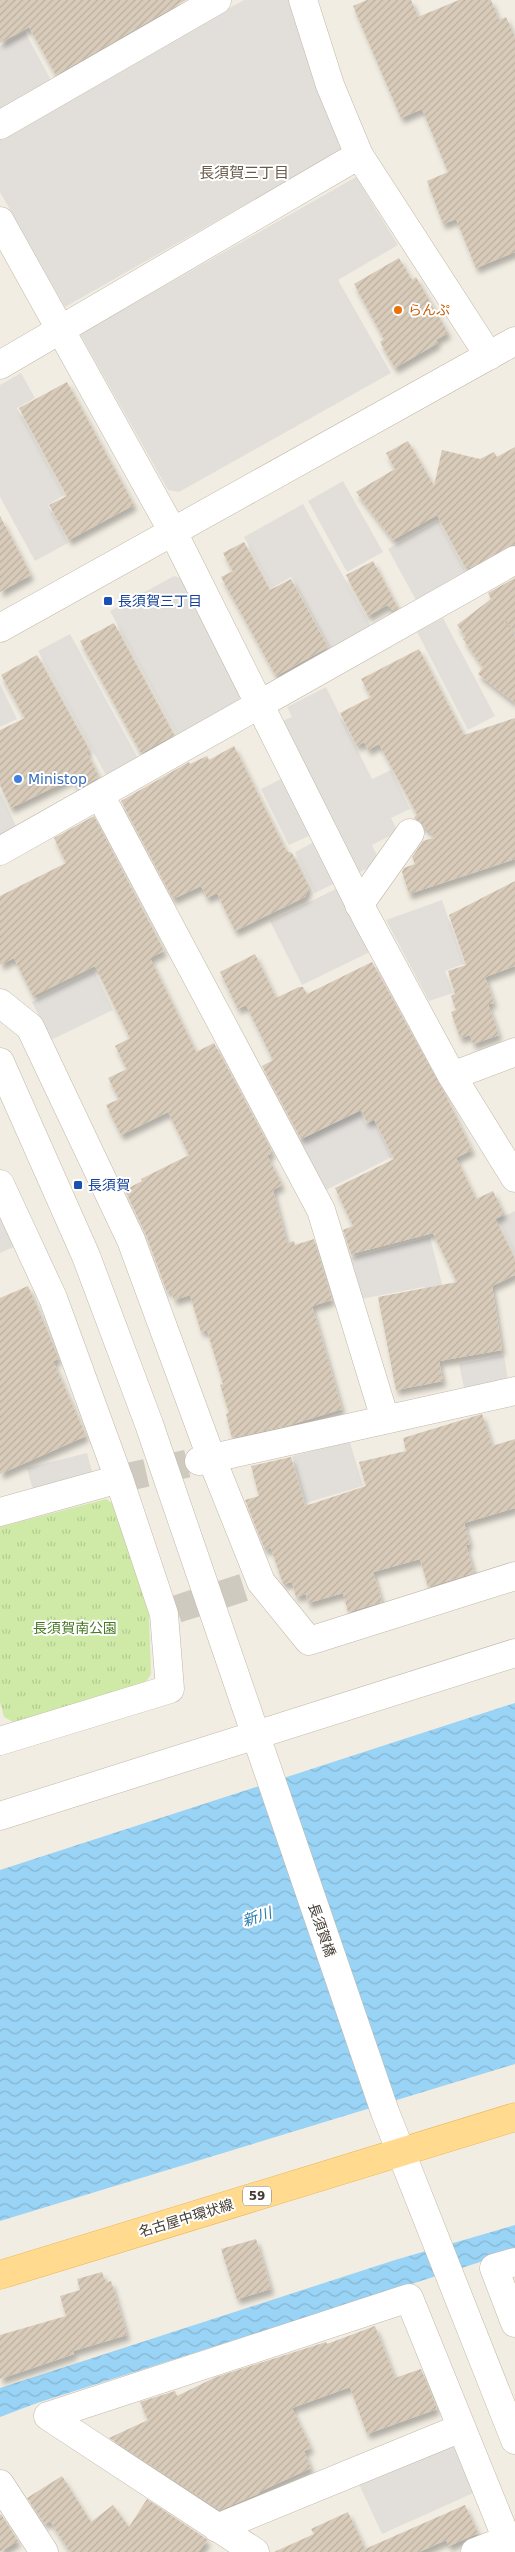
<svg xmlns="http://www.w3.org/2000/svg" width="515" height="2552" viewBox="0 0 515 2552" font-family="'DejaVu Sans','Noto Sans JP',sans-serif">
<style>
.park{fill:url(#park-tufts)}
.parking{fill:#e2dfdb}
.water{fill:url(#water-waves)}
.building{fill:url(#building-hatch);filter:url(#shadow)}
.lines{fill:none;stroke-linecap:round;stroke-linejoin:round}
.minor-tunnel{stroke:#cfcabf;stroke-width:28;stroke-dasharray:28 14;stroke-linecap:butt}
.minor-casing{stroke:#c1b7a7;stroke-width:29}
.major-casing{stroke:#ebb858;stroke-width:29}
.minor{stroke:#fff;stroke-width:28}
.major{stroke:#ffda8f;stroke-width:28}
.food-dot{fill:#e8710a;stroke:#fff;stroke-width:2}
.transit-dot{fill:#1a4fb4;stroke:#fff;stroke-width:2}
.shop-dot{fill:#3f7fe0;stroke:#fff;stroke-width:2}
.labels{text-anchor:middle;stroke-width:4;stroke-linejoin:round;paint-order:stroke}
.shield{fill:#fff;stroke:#7c7670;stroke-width:1}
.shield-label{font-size:12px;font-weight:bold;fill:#443c32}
.food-label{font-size:14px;fill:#c56008;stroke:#fff;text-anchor:start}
.transit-label{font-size:14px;fill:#164399;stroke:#fff;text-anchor:start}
.shop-label{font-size:14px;fill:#366cbe;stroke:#fff;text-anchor:start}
.park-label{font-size:14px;fill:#477923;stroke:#fff}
.street-label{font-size:14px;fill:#443c32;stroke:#fff}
.neighbourhood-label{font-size:15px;fill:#685a49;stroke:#fff}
.water-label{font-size:15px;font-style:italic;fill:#257aae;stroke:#fff}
</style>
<defs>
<pattern id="park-tufts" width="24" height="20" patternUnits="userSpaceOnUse" patternTransform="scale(1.25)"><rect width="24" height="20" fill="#cfeaa7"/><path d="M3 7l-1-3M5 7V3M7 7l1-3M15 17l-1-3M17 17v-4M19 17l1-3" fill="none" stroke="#b3ca90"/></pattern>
<pattern id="water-waves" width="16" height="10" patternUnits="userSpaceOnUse" patternTransform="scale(1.25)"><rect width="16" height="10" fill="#99d3f5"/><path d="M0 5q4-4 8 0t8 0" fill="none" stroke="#85b6d2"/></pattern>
<pattern id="building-hatch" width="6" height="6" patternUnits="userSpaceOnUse" patternTransform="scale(1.25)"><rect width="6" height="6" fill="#d8cbba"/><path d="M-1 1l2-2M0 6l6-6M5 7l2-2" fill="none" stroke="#bbafa0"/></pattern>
<filter id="shadow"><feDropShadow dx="3" dy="5.5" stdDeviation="2.5" flood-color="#0004"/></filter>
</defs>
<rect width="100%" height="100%" fill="#f2ede2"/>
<path class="park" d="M 106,1499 L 119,1508 L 148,1589 L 151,1674 L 143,1686 L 15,1723 L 4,1717 L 0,1702 L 0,1527 Z"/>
<path class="parking" d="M 244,0 L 289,0 L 318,93 L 343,149 L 65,307 L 0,192 L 0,136 Z
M 25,32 L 51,80 L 0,109 L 0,46 Z
M 356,177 L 398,245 L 338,280 L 391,373 L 179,492 L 168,490 L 80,334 Z
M 21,373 L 35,398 L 17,408 L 64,495 L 48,505 L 68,543 L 35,561 L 0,497 L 0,385 Z
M 343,481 L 383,552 L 347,572 L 308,501 Z
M 303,504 L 372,628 L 331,651 L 291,577 L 272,588 L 244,537 Z
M 438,521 L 467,574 L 417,602 L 388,549 Z
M 174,576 L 184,579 L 241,694 L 236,707 L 179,738 L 110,611 Z
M 443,618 L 495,716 L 468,730 L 417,632 Z
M 70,634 L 139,760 L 107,777 L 38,651 Z
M 0,684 L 17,719 L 0,727 Z
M 326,687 L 372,779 L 391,770 L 410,809 L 391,818 L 398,832 L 372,845 L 380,862 L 358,873 L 283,721 L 292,717 L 287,707 Z
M 283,778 L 311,835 L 289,845 L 261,789 Z
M 0,792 L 17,828 L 0,838 Z
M 314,842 L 335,883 L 315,893 L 295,852 Z
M 338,888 L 372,951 L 302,985 L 270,921 Z
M 442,900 L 464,964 L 445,971 L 453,993 L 429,1001 L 386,920 Z
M 94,971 L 113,1010 L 51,1040 L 32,1002 Z
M 359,1111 L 366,1124 L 374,1121 L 392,1157 L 320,1193 L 296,1142 Z
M 0,1211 L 16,1246 L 0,1253 Z
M 515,1211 L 515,1254 L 498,1219 Z
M 430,1237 L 445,1296 L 428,1300 L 424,1287 L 361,1299 L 350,1258 Z
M 504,1355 L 508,1380 L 464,1388 L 459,1364 Z
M 350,1442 L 363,1486 L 306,1503 L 292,1456 Z
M 87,1453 L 93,1475 L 33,1490 L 27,1468 Z
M 449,2442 L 461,2447 L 480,2490 L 382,2534 L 358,2482 Z"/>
<path class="water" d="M 515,1703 L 515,2064 L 0,2221 L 0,1870 Z
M 515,2225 L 515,2251 L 37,2403 L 0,2417 L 0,2388 L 395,2260 Z"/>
<path class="building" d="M 0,0 L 186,0 L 56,75 L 29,27 L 0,43 Z
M 367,0 L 411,0 L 418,17 L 459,0 L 491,0 L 499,20 L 506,17 L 515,37 L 515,252 L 476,268 L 456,219 L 443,224 L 427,181 L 448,172 L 422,109 L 401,118 L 353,6 Z
M 399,258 L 412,280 L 416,277 L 448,333 L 436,340 L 438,343 L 395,368 L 380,342 L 384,339 L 354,284 Z
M 67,382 L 134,505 L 69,540 L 49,505 L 67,496 L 19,408 Z
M 408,441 L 434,486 L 442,450 L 480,459 L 494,452 L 497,457 L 515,447 L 515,544 L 470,568 L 468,565 L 465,567 L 437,515 L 393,540 L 356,492 L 395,469 L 386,453 Z
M 0,516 L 31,575 L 0,592 Z
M 244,542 L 270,590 L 291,579 L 328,647 L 276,676 L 221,577 L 233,571 L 223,553 Z
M 373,561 L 398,608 L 394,611 L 387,605 L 368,616 L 346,575 Z
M 515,578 L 515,633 L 505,619 L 504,620 L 515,636 L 515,703 L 478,674 L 483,667 L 463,639 L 466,637 L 457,625 L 491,599 L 488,593 Z
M 114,623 L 174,735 L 141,753 L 80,641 Z
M 419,649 L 464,735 L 515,718 L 515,859 L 409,894 L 402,872 L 404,868 L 415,864 L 412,857 L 423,841 L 436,837 L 414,818 L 417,814 L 379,744 L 368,750 L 364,742 L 357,746 L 340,713 L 371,697 L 361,679 Z
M 37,655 L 89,749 L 86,751 L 99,777 L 78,789 L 73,778 L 11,808 L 0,785 L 0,730 L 25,718 L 1,675 Z
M 234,746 L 286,851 L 292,853 L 309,887 L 305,897 L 235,931 L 217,893 L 207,898 L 201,886 L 173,899 L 121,801 L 189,762 L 190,764 L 207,756 L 209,760 Z
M 94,816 L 164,951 L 150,958 L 196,1052 L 214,1043 L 273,1153 L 267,1155 L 282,1185 L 273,1190 L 287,1243 L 294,1241 L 295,1245 L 314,1239 L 332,1300 L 312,1306 L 342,1409 L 287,1426 L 232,1438 L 226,1414 L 229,1413 L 220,1385 L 223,1384 L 207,1330 L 201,1332 L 190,1295 L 174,1300 L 171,1290 L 167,1292 L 146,1235 L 125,1190 L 142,1181 L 141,1179 L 189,1155 L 168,1112 L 121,1135 L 106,1105 L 119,1099 L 108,1078 L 127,1069 L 115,1046 L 130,1038 L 95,966 L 33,996 L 14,958 L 0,965 L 0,896 L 66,863 L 54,838 Z
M 515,881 L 515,966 L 485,977 L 494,1003 L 488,1004 L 499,1035 L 473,1044 L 470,1035 L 460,1038 L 451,1012 L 456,1010 L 451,996 L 455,994 L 448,971 L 466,965 L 449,915 Z
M 255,954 L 276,998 L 299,987 L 303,987 L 307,994 L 372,962 L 443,1090 L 472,1150 L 456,1158 L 476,1199 L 493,1191 L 504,1214 L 495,1219 L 515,1259 L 515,1275 L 492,1286 L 502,1350 L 439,1361 L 443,1381 L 396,1390 L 378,1297 L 457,1282 L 433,1233 L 351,1254 L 343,1230 L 353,1226 L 335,1188 L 394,1159 L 374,1119 L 367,1123 L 361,1110 L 301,1139 L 262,1066 L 273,1060 L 246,1005 L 238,1009 L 220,972 Z
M 28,1286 L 59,1359 L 53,1361 L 86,1436 L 0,1474 L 0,1298 Z
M 482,1414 L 492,1446 L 515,1439 L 515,1508 L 464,1523 L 470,1544 L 466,1545 L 474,1573 L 428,1587 L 420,1559 L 373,1572 L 382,1602 L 348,1612 L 343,1593 L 308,1603 L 306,1594 L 296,1597 L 292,1582 L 283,1584 L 271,1548 L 265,1550 L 245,1500 L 259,1496 L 251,1466 L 291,1457 L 305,1506 L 366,1486 L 359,1462 L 406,1451 L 403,1438 Z
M 256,2239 L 271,2289 L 237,2299 L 221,2249 Z
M 102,2272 L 106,2283 L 111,2281 L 127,2335 L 73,2351 L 74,2354 L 0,2379 L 0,2335 L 66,2316 L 60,2296 L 80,2290 L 77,2279 Z
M 375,2326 L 395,2378 L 421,2369 L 437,2409 L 367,2434 L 350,2387 L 292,2408 L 311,2448 L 304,2451 L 311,2468 L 259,2492 L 260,2493 L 220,2510 L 109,2438 L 148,2420 L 140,2402 L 175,2391 L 177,2396 L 216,2377 L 326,2342 L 327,2344 Z
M 62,2476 L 91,2522 L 113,2505 L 129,2527 L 147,2499 L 208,2540 L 198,2552 L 70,2552 L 50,2521 L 45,2524 L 27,2498 Z
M 465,2505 L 478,2533 L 449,2546 L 446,2540 L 419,2552 L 274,2552 L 314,2534 L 311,2529 L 348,2512 L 365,2549 Z
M 1,2514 L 18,2541 L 0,2552 L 0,2515 Z"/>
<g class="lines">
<path class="minor-tunnel" d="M 119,1479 L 199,1461
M 177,1609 L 245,1587"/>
<defs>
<path id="minor" d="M 303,0 L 330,85 L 359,155 L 489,356
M 0,125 L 217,0
M 0,221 L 173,532 L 366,917 L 452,1076 L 515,1178
M 0,365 L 359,155
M 0,628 L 515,341
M 100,795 L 321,1210 L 385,1419
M 0,851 L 515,560
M 359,905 L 410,833
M 0,1003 L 30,1027 L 131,1240 L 211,1457 L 261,1582 L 309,1641 L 515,1576
M 0,1062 L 86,1256 L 149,1424 L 385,2112 L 515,2440
M 452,1076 L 515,1052
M 0,1184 L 53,1298 L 119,1479 L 164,1614 L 170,1689 L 0,1741
M 199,1461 L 515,1391
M 0,1512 L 119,1479
M 0,1816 L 515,1653
M 515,2262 L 494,2268 L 515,2323
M 48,2416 L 409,2298 L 512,2552
M 48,2416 L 255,2552
M 0,2484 L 44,2552
M 217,2528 L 461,2428
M 475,2552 L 506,2540"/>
<path id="major" d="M 0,2275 L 515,2117"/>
</defs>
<use href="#minor" class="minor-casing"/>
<use href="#major" class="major-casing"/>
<use href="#minor" class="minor"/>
<use href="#major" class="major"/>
</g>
<circle class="food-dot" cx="398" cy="310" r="5"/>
<g class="transit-dot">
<rect x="103" y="596" width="10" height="10" rx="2.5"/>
<rect x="73" y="1180" width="10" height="10" rx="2.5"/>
</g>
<circle class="shop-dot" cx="18" cy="779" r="5"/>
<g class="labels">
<rect class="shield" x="243" y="2186.5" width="28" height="19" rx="4"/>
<g class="shield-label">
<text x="257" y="2200">59</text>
</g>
<g class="food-label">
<text x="408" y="315">らんぷ</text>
</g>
<g class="transit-label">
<text x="118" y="606">長須賀三丁目</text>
<text x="88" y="1190">長須賀</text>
</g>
<g class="shop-label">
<text x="28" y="784">Ministop</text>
</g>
<g class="park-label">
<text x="75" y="1633">長須賀南公園</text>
</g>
<g class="street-label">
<text transform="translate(322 1930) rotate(71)" y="5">長須賀橋</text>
<text transform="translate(186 2218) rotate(-17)" y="5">名古屋中環状線</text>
</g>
<g class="neighbourhood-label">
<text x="244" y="178">長須賀三丁目</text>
</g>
<g class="water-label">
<text transform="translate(257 1917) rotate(-18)" y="5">新川</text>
</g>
</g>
</svg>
